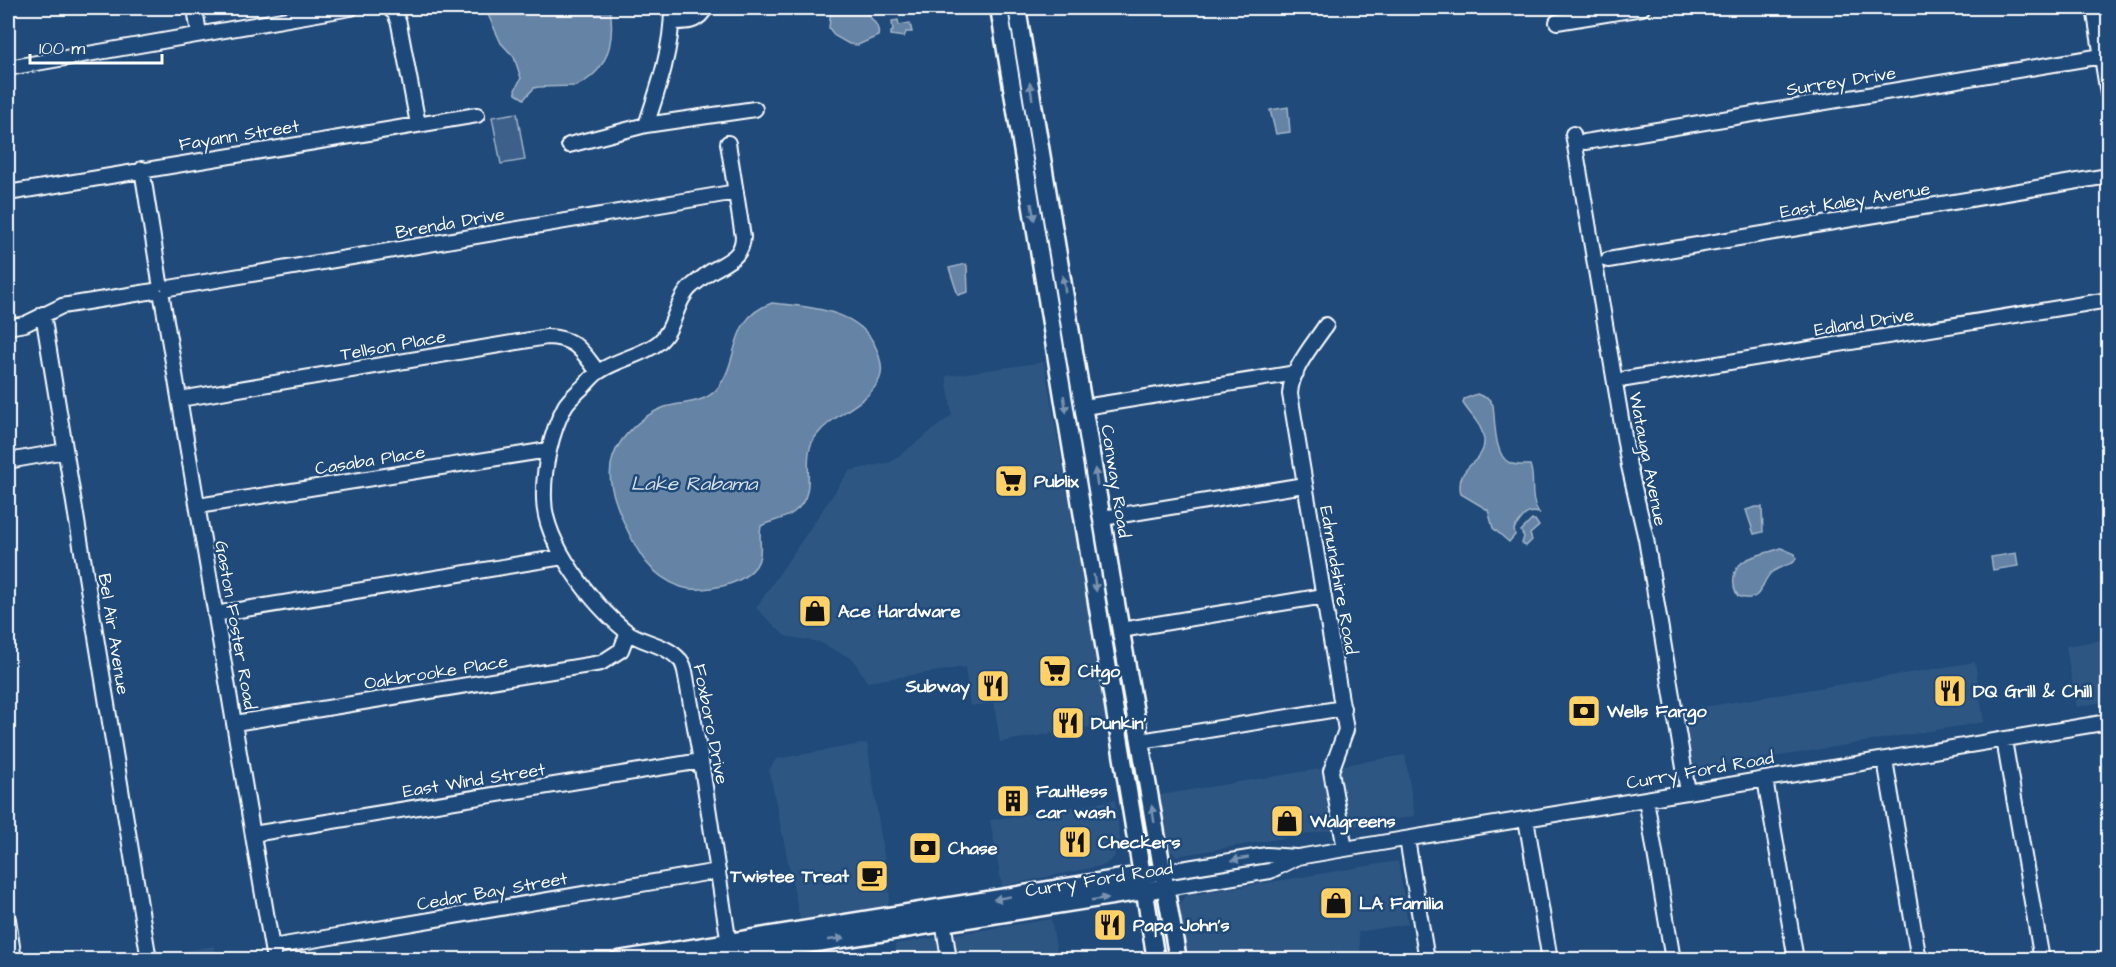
<svg xmlns="http://www.w3.org/2000/svg" width="2116" height="967" viewBox="0 0 2116 967" font-family="'Architects Daughter',sans-serif">
<style>
.built{fill:#2e5683}
.green{fill:#3c618b;stroke:#9eb0c5;stroke-width:1.5}
.water{fill:#6583a4;stroke:#a3b5c8;stroke-width:1.5}
.lines{fill:none;stroke-linecap:round;stroke-linejoin:round}
.minor-casing{stroke:#fff;stroke-width:18}
.major-casing{stroke:#fff;stroke-width:21}
.minor{stroke:#1f4a7a;stroke-width:14}
.major{stroke:#1f4a7a;stroke-width:16}
.oneway{fill:#7992af}
.labels{text-anchor:middle;stroke-width:5;stroke-linejoin:round;paint-order:stroke}
.street-label{font-size:18px;fill:#fff;stroke:#1f4a7a}
.poi-label{font-size:18px;font-weight:bold;fill:#fff;stroke:#1f4a7a;text-anchor:start}
.water-label{font-size:20px;font-style:italic;fill:#d8e0e8;stroke:#1f4a7a}
</style>
<rect width="100%" height="100%" fill="#1f4a7a"/>
<filter id="ink" filterUnits="userSpaceOnUse"><feTurbulence type="fractalNoise" baseFrequency=".0167" numOctaves="2"/><feDisplacementMap in="SourceGraphic" scale="12" xChannelSelector="R" yChannelSelector="G"/><feConvolveMatrix kernelMatrix="1 2 1 2 8 2 1 2 1" color-interpolation-filters="sRGB"/></filter>
<g filter="url(#ink)">
<path class="built" d="M 1044,362 L 1108,724 L 1000,742 L 994,703 L 970,706 L 965,667 L 867,682 L 853,659 L 819,642 L 785,636 L 756,608 L 849,471 L 891,462 L 952,415 L 946,376 Z
M 2108,639 L 2108,701 L 2076,707 L 2066,646 Z
M 1975,662 L 1984,722 L 1689,771 L 1680,711 Z
M 867,743 L 890,896 L 888,905 L 800,919 L 769,770 L 776,759 Z
M 1405,755 L 1415,816 L 1177,856 L 1169,850 L 1160,795 Z
M 1115,800 L 1121,848 L 1114,849 L 1115,856 L 1105,865 L 1002,886 L 990,820 Z
M 1398,861 L 1408,924 L 1358,932 L 1361,954 L 1331,960 L 1187,959 L 1178,906 L 1185,896 Z
M 1051,919 L 1058,959 L 897,959 L 895,944 Z
M 214,946 L 217,959 L 160,959 L 159,955 Z"/>
<path class="green" d="M 517,113 L 525,160 L 501,164 L 492,117 Z"/>
<path class="water" d="M 485,8 L 610,8 C 615,41 609,71 576,86 L 538,87 L 534,88 L 524,99 L 516,94 L 515,90 L 521,78 L 514,57 L 501,43 Z
M 831,8 L 864,8 C 869,19 881,24 878,36 L 858,45 L 849,44 L 835,36 L 829,28 Z
M 898,20 L 899,25 L 910,23 L 912,32 L 906,32 L 904,37 L 891,35 L 891,32 L 893,31 L 892,21 Z
M 1288,107 L 1290,132 L 1276,134 L 1270,110 Z
M 966,264 L 967,266 L 968,292 L 958,295 L 949,268 Z
M 772,303 C 813,308 866,309 879,356 C 882,365 883,374 878,382 C 864,407 833,413 816,436 C 798,458 821,491 794,512 C 784,520 772,520 761,526 C 758,539 764,554 756,566 C 747,578 731,585 717,587 C 705,589 692,591 681,587 C 649,575 638,553 625,525 C 612,496 601,468 622,440 C 633,426 648,413 665,407 C 682,402 703,404 716,390 C 742,360 726,319 772,303 Z
M 1477,394 L 1489,399 L 1493,405 C 1495,420 1494,457 1510,463 C 1516,466 1524,465 1530,465 C 1536,481 1528,497 1539,513 C 1525,510 1523,517 1514,529 L 1515,535 L 1509,542 L 1493,528 L 1488,510 L 1461,494 C 1454,464 1486,464 1484,440 C 1483,425 1470,415 1463,403 L 1464,399 Z
M 1756,507 L 1762,507 L 1763,532 L 1754,534 L 1746,510 Z
M 1532,520 L 1535,520 L 1539,526 L 1530,534 L 1532,540 L 1526,546 L 1522,543 L 1524,537 L 1521,531 Z
M 1781,548 L 1795,554 L 1796,558 L 1794,562 C 1787,565 1778,568 1772,572 C 1760,581 1763,606 1738,596 C 1734,590 1733,584 1734,577 C 1736,556 1764,555 1781,548 Z
M 2016,553 L 2018,566 L 1993,570 L 1991,557 Z"/>
<g class="lines">
<defs>
<path id="minor" d="M 195,8 L 199,34
M 389,8 L 395,13 L 399,24 L 418,124
M 2094,8 L 2108,94
M 672,22 C 685,22 695,23 703,12 L 702,8
M 1557,22 L 1642,8
M 8,68 L 351,8
M 646,125 L 755,109
M 1573,134 L 1629,466 L 1646,539 L 1688,792
M 1585,142 L 2102,56
M 728,143 L 743,237 C 742,256 730,260 715,269 C 707,273 700,280 693,285 C 675,299 676,329 658,343 C 641,356 618,359 600,371 C 594,374 589,381 584,386 C 578,392 569,399 565,406 C 551,432 543,469 544,499 C 544,543 593,605 626,631 C 641,643 666,644 679,659 C 682,661 684,667 685,671 L 701,761 L 730,951
M 569,145 L 646,125 C 659,87 672,48 672,8
M 142,169 L 160,282
M 8,193 L 477,115
M 1608,260 L 2108,176
M 169,288 L 736,192
M 162,297 L 274,960
M 43,314 L 149,960
M 1326,325 C 1313,345 1291,369 1290,394 L 1346,730 L 1331,771 L 1345,849
M 8,327 L 25,324 L 62,306 L 154,291
M 1626,379 L 2108,300
M 180,399 L 547,337 C 576,338 581,350 598,372
M 1084,407 L 1296,373
M 8,461 L 65,451
M 198,506 L 548,450
M 1103,518 L 1304,485
M 215,614 L 563,557
M 1121,630 L 1324,596
M 235,723 L 601,663 L 621,650 L 628,632
M 2004,740 L 2042,960
M 1141,741 L 1343,708
M 1885,760 L 1919,960
M 1765,779 L 1796,960
M 1646,799 L 1673,960
M 1526,819 L 1550,960
M 253,834 L 701,761
M 1407,839 L 1427,960
M 1163,872 L 1267,855 L 1296,857
M 1166,888 L 1270,871 L 1298,857 L 1345,849 L 2108,722
M 942,913 L 949,960
M 8,919 L 14,960
M 272,947 L 718,871"/>
<path id="major" d="M 999,8 L 1156,960
M 1017,8 L 1112,580 L 1178,960
M 618,960 L 1153,873
M 711,960 L 1156,889"/>
</defs>
<use href="#minor" class="minor-casing"/>
<use href="#major" class="major-casing"/>
<use href="#minor" class="minor"/>
<use href="#major" class="major"/>
</g>
<defs><path id="oneway-solid" d="M-6-.8H1V-3.2L6.5 0L1 3.2V.8H-6Z" transform="scale(1.5)"/></defs>
<g class="oneway">
<use href="#oneway-solid" transform="translate(1031 91) rotate(-99)"/>
<use href="#oneway-solid" transform="translate(1033 212) rotate(80)"/>
<use href="#oneway-solid" transform="translate(1064 284) rotate(-99)"/>
<use href="#oneway-solid" transform="translate(1065 404) rotate(81)"/>
<use href="#oneway-solid" transform="translate(1096 477) rotate(-99)"/>
<use href="#oneway-solid" transform="translate(1095 583) rotate(81)"/>
<use href="#oneway-solid" transform="translate(1153 814) rotate(-99)"/>
<use href="#oneway-solid" transform="translate(1240 859) rotate(170)"/>
<use href="#oneway-solid" transform="translate(1002 898) rotate(170)"/>
<use href="#oneway-solid" transform="translate(1100 899) rotate(-8)"/>
<use href="#oneway-solid" transform="translate(836 939) rotate(-8)"/>
</g>
</g>
<defs>
<symbol id="supermarket-square" viewBox="-11 -11 22 22"><rect x="-9" y="-9" width="18" height="18" rx="4" fill="#ffd166" stroke="#1f4a7a"/><path d="M-6-5.5h2.5l.6 2H6L4.5 2H-2.5L-4.4-4H-6ZM-1.5 3.2a1.3 1.3 0 1 0 .1 0ZM3 3.2a1.3 1.3 0 1 0 .1 0Z" fill="#111"/></symbol>
<symbol id="shop-square" viewBox="-11 -11 22 22"><rect x="-9" y="-9" width="18" height="18" rx="4" fill="#ffd166" stroke="#1f4a7a"/><path d="M-5-2.5h2.3a2.7 3.5 0 0 1 5.4 0H5L5.5 6h-11ZM-1.5-2.5h3a1.5 2.3 0 0 0-3 0Z" fill="#111"/></symbol>
<symbol id="restaurant-square" viewBox="-11 -11 22 22"><rect x="-9" y="-9" width="18" height="18" rx="4" fill="#ffd166" stroke="#1f4a7a"/><path d="M-5-6h1v4h1v-4h1v4h1v-4h1v5L-1.5 .5V6h-2V.5L-5-1ZM5-6V6H3V1.5H1.5Q1.5-4 5-6Z" fill="#111"/></symbol>
<symbol id="bank-square" viewBox="-11 -11 22 22"><rect x="-9" y="-9" width="18" height="18" rx="4" fill="#ffd166" stroke="#1f4a7a"/><path d="M-6-4H6V4H-6ZM0-2.3a2.3 2.3 0 1 0 0 4.6a2.3 2.3 0 1 0 0-4.6Z" fill="#111"/></symbol>
<symbol id="building-square" viewBox="-11 -11 22 22"><rect x="-9" y="-9" width="18" height="18" rx="4" fill="#ffd166" stroke="#1f4a7a"/><path d="M-4-6H4V6H1V3H-1V6H-4ZM-2.5-4.3h1.7v1.8h-1.7ZM.8-4.3h1.7v1.8H.8ZM-2.5-1h1.7V.8h-1.7ZM.8-1h1.7V.8H.8Z" fill="#111"/></symbol>
<symbol id="cafe-square" viewBox="-11 -11 22 22"><rect x="-9" y="-9" width="18" height="18" rx="4" fill="#ffd166" stroke="#1f4a7a"/><path d="M-5.5-4.5H6V0H3Q3 3.5 0 3.5H-2.5Q-5.5 3.5-5.5 0ZM3-3.2v2h1.7v-2ZM-6 4.5H4V6H-6Z" fill="#111"/></symbol>
</defs>
<g fill-rule="evenodd">
<use href="#supermarket-square" x="992" y="462" width="38" height="38"/>
<use href="#shop-square" x="796" y="592" width="38" height="38"/>
<use href="#supermarket-square" x="1036" y="652" width="38" height="38"/>
<use href="#restaurant-square" x="974" y="667" width="38" height="38"/>
<use href="#restaurant-square" x="1931" y="672" width="38" height="38"/>
<use href="#bank-square" x="1565" y="692" width="38" height="38"/>
<use href="#restaurant-square" x="1049" y="704" width="38" height="38"/>
<use href="#building-square" x="994" y="782" width="38" height="38"/>
<use href="#shop-square" x="1268" y="802" width="38" height="38"/>
<use href="#restaurant-square" x="1056" y="823" width="38" height="38"/>
<use href="#bank-square" x="906" y="829" width="38" height="38"/>
<use href="#cafe-square" x="853" y="857" width="38" height="38"/>
<use href="#shop-square" x="1317" y="884" width="38" height="38"/>
<use href="#restaurant-square" x="1091" y="906" width="38" height="38"/>
</g>
<g class="labels">
<g class="street-label">
<text transform="translate(1841 81) rotate(-9)" y="6">Surrey Drive</text>
<text transform="translate(239 135) rotate(-9)" y="6">Fayann Street</text>
<text transform="translate(1855 200) rotate(-9)" y="6">East Kaley Avenue</text>
<text transform="translate(450 223) rotate(-10)" y="6">Brenda Drive</text>
<text transform="translate(1864 322) rotate(-9)" y="6">Edland Drive</text>
<text transform="translate(393 345) rotate(-10)" y="6">Tellson Place</text>
<text transform="translate(1648 459) rotate(79)" y="6">Watauga Avenue</text>
<text transform="translate(370 460) rotate(-9)" y="6">Casaba Place</text>
<text transform="translate(1116 481) rotate(81)" y="6">Conway Road</text>
<text transform="translate(1339 580) rotate(80)" y="6">Edmundshire Road</text>
<text transform="translate(236 625) rotate(80)" y="6">Gaston Foster Road</text>
<text transform="translate(114 634) rotate(81)" y="6">Bel Air Avenue</text>
<text transform="translate(436 672) rotate(-9)" y="6">Oakbrooke Place</text>
<text transform="translate(711 724) rotate(79)" y="6">Foxboro Drive</text>
<text transform="translate(1700 770) rotate(-10)" y="6">Curry Ford Road</text>
<text transform="translate(474 780) rotate(-9)" y="6">East Wind Street</text>
<text transform="translate(1099 879) rotate(-9)" y="6">Curry Ford Road</text>
<text transform="translate(492 891) rotate(-10)" y="6">Cedar Bay Street</text>
</g>
<g class="poi-label">
<text x="1034" y="487">Publix</text>
<text x="838" y="617">Ace Hardware</text>
<text x="1078" y="677">Citgo</text>
<text x="970" y="692" text-anchor="end">Subway</text>
<text x="1973" y="697">DQ Grill &amp; Chill</text>
<text x="1607" y="717">Wells Fargo</text>
<text x="1091" y="729">Dunkin'</text>
<text x="1036" y="797">Faultless<tspan x="1036" dy="21">car wash</tspan></text>
<text x="1310" y="827">Walgreens</text>
<text x="1098" y="848">Checkers</text>
<text x="948" y="854">Chase</text>
<text x="849" y="882" text-anchor="end">Twistee Treat</text>
<text x="1359" y="909">LA Familia</text>
<text x="1133" y="931">Papa John's</text>
</g>
<g class="water-label">
<text x="694" y="490">Lake Rabama</text>
</g>
</g>
<rect width="2116" height="967" fill="none" stroke="#1f4a7a" stroke-width="30"/>
<rect x="15" y="15" width="2086" height="937" fill="none" stroke="#fff" stroke-width="2" filter="url(#ink)"/>
<path d="M30 54v9h132v-9" fill="none" stroke="#ffffff" stroke-width="3"/>
<text x="39" y="54" font-size="18" fill="#ffffff" stroke="#1f4a7a" stroke-width="4.5" paint-order="stroke">100 m</text>
</svg>
